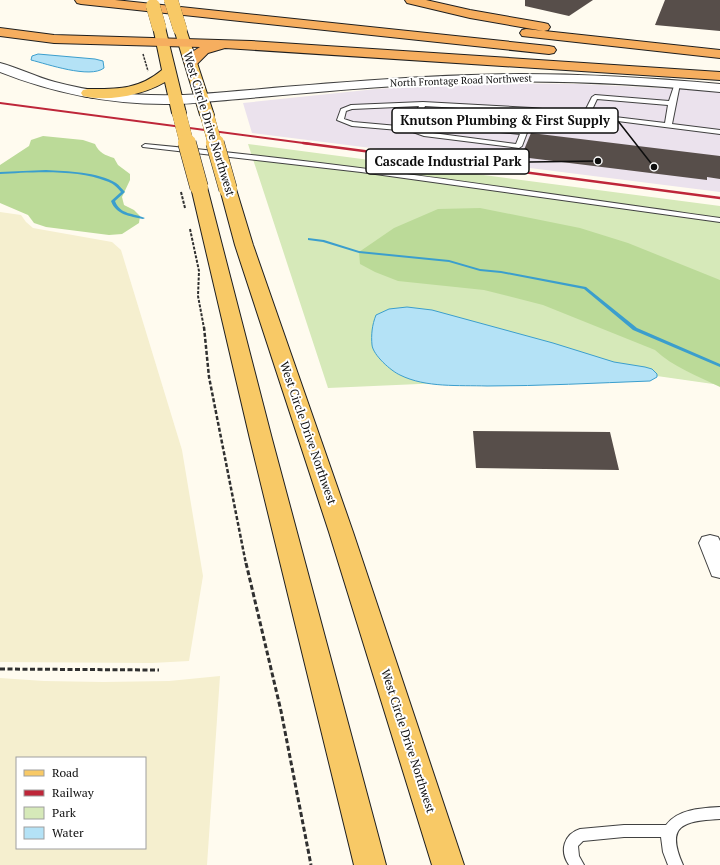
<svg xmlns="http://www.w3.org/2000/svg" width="720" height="865" viewBox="0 0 720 865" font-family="'PT Serif',serif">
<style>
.industrial{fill:#ebe2ed}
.farmland{fill:#f5efcf;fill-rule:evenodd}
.green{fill:#d6e9b9}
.forest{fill:#bbda98}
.water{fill:#b4e2f6;stroke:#3b9ecd}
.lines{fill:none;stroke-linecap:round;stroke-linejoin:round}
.stream{fill:#3b9ecd;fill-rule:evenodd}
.building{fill:#574e4a}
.service-casing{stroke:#414141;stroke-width:2}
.minor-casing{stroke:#414141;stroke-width:2}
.tertiary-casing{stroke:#414141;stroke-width:2}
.primary-casing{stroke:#1f1f1f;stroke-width:2}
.trunk-casing{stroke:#1f1f1f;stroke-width:2}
.path-far3{stroke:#303030;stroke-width:1.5;stroke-dasharray:2.5 1;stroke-linecap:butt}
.path-far2{stroke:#303030;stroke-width:2;stroke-dasharray:3 1.5;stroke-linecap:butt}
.path-far1{stroke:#303030;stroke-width:2.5;stroke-dasharray:4 2;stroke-linecap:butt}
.path{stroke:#303030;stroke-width:3;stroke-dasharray:5 2.5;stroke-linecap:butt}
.service{fill:#fff;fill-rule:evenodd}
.minor{fill:#fff;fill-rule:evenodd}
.tertiary{fill:#fff;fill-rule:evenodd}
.primary{fill:#f8c966;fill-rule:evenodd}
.trunk{fill:#f6ae5f;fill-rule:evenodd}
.rail-far1{stroke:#be2639;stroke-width:2}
.rail{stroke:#be2639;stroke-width:2.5}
.primary-bridge-far1-casing{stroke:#1f1f1f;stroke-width:14;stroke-linecap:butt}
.primary-bridge-casing{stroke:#1f1f1f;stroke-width:19;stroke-linecap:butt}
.primary-bridge-far1{stroke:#f8c966;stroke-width:14}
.primary-bridge{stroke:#f8c966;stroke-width:18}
.labels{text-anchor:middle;stroke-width:4;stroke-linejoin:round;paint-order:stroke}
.far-street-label{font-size:10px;fill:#0e0e0e;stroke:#fff}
.street-label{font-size:12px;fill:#0e0e0e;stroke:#fff}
.leader{fill:none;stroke:#0e0e0e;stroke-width:1.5}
.callout-dot{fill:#0e0e0e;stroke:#fff;stroke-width:1.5}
.callout{fill:#fff;stroke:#0e0e0e;stroke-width:1.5}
.callout-label{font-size:13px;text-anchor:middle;font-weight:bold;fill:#0e0e0e}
</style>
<rect width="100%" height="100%" fill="#fffbef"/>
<path class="industrial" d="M 466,83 L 580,84 L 720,91 L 720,192 L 252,133 L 243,103 L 376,89 Z"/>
<path class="farmland" d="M 0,212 L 21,215 L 26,222 L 33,228 L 112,242 L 121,250 L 182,450 L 203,576 L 189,661 L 152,663 L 0,662 Z
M 220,676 L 207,865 L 0,865 L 0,678 L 44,681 L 103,682 L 169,681 ZM 17,758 L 145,758 L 145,848 L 17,848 Z"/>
<path class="green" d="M 248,144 L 720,206 L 720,385 L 643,374 L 328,388 Z"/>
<path class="forest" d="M 43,136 L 83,140 L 95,144 C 99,153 105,155 114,158 L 118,165 L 130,174 L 130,180 L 122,197 L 124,205 L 134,210 L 140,216 L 139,223 L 122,234 L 109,235 L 46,227 L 34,223 L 28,215 L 0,203 L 0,165 L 29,146 L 31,140 Z
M 480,208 L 580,228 L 628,243 L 720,280 L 720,387 C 698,376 673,367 655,350 L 543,305 L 484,290 L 398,281 L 375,272 L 360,264 L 359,252 L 394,228 L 438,209 Z"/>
<path class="water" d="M 38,54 L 95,59 L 103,61 L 104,68 C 90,79 47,64 31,60 L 32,56 Z
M 407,307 L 432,310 L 553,343 L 614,362 L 645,367 L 652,369 L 657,374 L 657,377 L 650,381 C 596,383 541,386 487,386 C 459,385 426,388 400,375 C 391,371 373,355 372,345 C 371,335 372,325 376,315 L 389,309 Z"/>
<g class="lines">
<path class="stream" d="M 46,170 C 67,171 98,172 116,183 C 119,185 122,189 125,192 L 115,201 C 120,215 134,213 145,218 L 143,219 C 130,216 116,215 111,201 L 121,192 C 119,190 117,187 114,185 C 112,183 109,182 106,181 C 78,169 30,172 0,174 L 0,172 Z
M 308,238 L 324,240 L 359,251 L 449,260 L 480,269 L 501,271 L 586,287 L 637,328 L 720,364 L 720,367 L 633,330 L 584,289 L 501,273 L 480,271 L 449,262 L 359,253 L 323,242 L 308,240 Z"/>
</g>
<path class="building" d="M 525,0 L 593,0 L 569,16 L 525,6 Z
M 665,0 L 720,0 L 720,31 L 655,25 Z
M 531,133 L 720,156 L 720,179 L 707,177 L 707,180 L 521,157 Z
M 473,431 L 610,432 L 619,470 L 476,468 Z"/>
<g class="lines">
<defs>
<path id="service" d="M 675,83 L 680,84 L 672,124 L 720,130 L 720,134 L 586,117 L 535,112 L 532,119 L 533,120 L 531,122 L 522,146 L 519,148 L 424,136 L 410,131 L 352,126 L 337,120 L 341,109 L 351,105 L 423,102 L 532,108 L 584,113 L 592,97 L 595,95 L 669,101 ZM 597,99 L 668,105 L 665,123 L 590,114 ZM 419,106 L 409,127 L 353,122 L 344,119 L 346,111 L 352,109 ZM 425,106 L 528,112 L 526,118 L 423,111 ZM 421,115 L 524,122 L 522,130 L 419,120 ZM 417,124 L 520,134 L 516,144 L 425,132 L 415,128 Z
M 145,144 C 338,162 529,191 720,218 L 720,222 L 361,172 L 143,147 L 142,146 Z
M 720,807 L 720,819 C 683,821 665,825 683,865 L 668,865 L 663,852 L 661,837 L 624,837 L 583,841 L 578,846 L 579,856 L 584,865 L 569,865 C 559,851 564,834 580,829 L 624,825 L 666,825 C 678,809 702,808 720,807 Z"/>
<path id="minor" d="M 520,74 C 587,74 653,78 720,84 L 720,92 C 643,84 565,80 487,82 C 392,84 298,94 203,102 L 198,101 L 197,98 L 198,95 L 203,94 C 309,85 414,75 520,74 Z
M 710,535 L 718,537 L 720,541 L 720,578 L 712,576 L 699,543 L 702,537 Z"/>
<path id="tertiary" d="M 0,63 C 19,68 36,77 55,82 C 103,95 153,97 203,94 L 208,95 L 210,98 L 208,101 C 194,104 179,104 165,104 C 108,104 53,93 0,72 Z"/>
<path id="primary" d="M 159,23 L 163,24 L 165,27 L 186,113 L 184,116 L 179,117 L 174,116 L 172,113 L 165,82 C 143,95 108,102 83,96 L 81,93 L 83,90 L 88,89 C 117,89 138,90 162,70 L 153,27 L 155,24 Z
M 180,25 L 184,26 L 186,29 L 214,115 L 212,118 L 207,119 L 202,118 L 200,115 L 174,29 L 176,26 Z
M 199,182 L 205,184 L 207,187 L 272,439 L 386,865 L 354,865 L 250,439 L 191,187 L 193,184 Z
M 228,184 L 234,186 L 236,189 L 253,245 L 353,532 L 464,865 L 432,865 L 329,532 L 235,245 L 220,189 L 222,186 Z"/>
<path id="trunk" d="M 75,0 L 115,0 L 549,46 L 554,47 L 556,50 L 554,53 L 549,54 L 81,4 L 77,3 Z
M 405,0 L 426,0 L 470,10 L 544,23 L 548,24 L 550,27 L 548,30 L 544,31 L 470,18 L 407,3 Z
M 0,28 L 54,35 L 251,41 L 720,72 L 720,80 L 225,48 L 208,53 L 196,65 L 186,65 L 184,62 L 192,52 L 200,47 L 54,43 L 0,36 Z
M 526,29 L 720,50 L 720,58 L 522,36 L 520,33 L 522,30 Z"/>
</defs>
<use href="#service" class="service-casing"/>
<use href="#minor" class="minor-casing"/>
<use href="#tertiary" class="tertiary-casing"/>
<use href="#primary" class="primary-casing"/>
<use href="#trunk" class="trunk-casing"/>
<path class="path-far3" d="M 143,54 L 148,71"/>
<path class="path-far2" d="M 181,192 L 185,208
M 190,229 L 199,271 L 198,296 L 204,328"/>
<path class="path-far1" d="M 204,327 L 209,377 L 246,564"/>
<path class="path" d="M 246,563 L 281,711 L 311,865
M 0,669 L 159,670"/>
<use href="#service" class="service"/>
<use href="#minor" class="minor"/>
<use href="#tertiary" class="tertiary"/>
<use href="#primary" class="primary"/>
<use href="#trunk" class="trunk"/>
<path class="rail-far1" d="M 0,103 L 311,144"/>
<path class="rail" d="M 303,143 L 720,198"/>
<defs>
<path id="primary-bridge-far1" d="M 171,0 L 180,29
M 153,6 L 159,27
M 179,113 L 187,144
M 207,115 L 215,144"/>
<path id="primary-bridge" d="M 187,143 L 199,187
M 215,143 L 228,189"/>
</defs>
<use href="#primary-bridge-far1" class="primary-bridge-far1-casing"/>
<use href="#primary-bridge" class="primary-bridge-casing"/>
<use href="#primary-bridge-far1" class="primary-bridge-far1"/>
<use href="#primary-bridge" class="primary-bridge"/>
</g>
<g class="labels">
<g class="far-street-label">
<text transform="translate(461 80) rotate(-2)" y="4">North Frontage Road Northwest</text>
</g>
<g class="street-label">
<text transform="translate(209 124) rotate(73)" y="4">West Circle Drive Northwest</text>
<text transform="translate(308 433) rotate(71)" y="4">West Circle Drive Northwest</text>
<text transform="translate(408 741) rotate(72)" y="4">West Circle Drive Northwest</text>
</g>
</g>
<path class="leader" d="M654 167L618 121M598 161L529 162"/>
<g class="callout-dot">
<circle cx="654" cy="167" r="4"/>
<circle cx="598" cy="161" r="4"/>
</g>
<g class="callout">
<rect x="392" y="108" width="226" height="25" rx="4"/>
<rect x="366" y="149" width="163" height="25" rx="4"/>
</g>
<g class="callout-label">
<text x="505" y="125">Knutson Plumbing &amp; First Supply</text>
<text x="448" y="166">Cascade Industrial Park</text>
</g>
<rect x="16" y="757" width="130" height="92" fill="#ffffff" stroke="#9f9f9f"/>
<rect x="24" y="770" width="20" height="6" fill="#f8c966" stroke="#9f9f9f"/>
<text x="52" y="777" font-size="12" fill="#0e0e0e">Road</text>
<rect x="24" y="790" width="20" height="6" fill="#be2639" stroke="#9f9f9f"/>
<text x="52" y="797" font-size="12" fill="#0e0e0e">Railway</text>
<rect x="24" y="807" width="20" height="12" fill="#d6e9b9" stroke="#9f9f9f"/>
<text x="52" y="817" font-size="12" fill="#0e0e0e">Park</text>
<rect x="24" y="827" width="20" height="12" fill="#b4e2f6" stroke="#9f9f9f"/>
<text x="52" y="837" font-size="12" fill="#0e0e0e">Water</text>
</svg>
